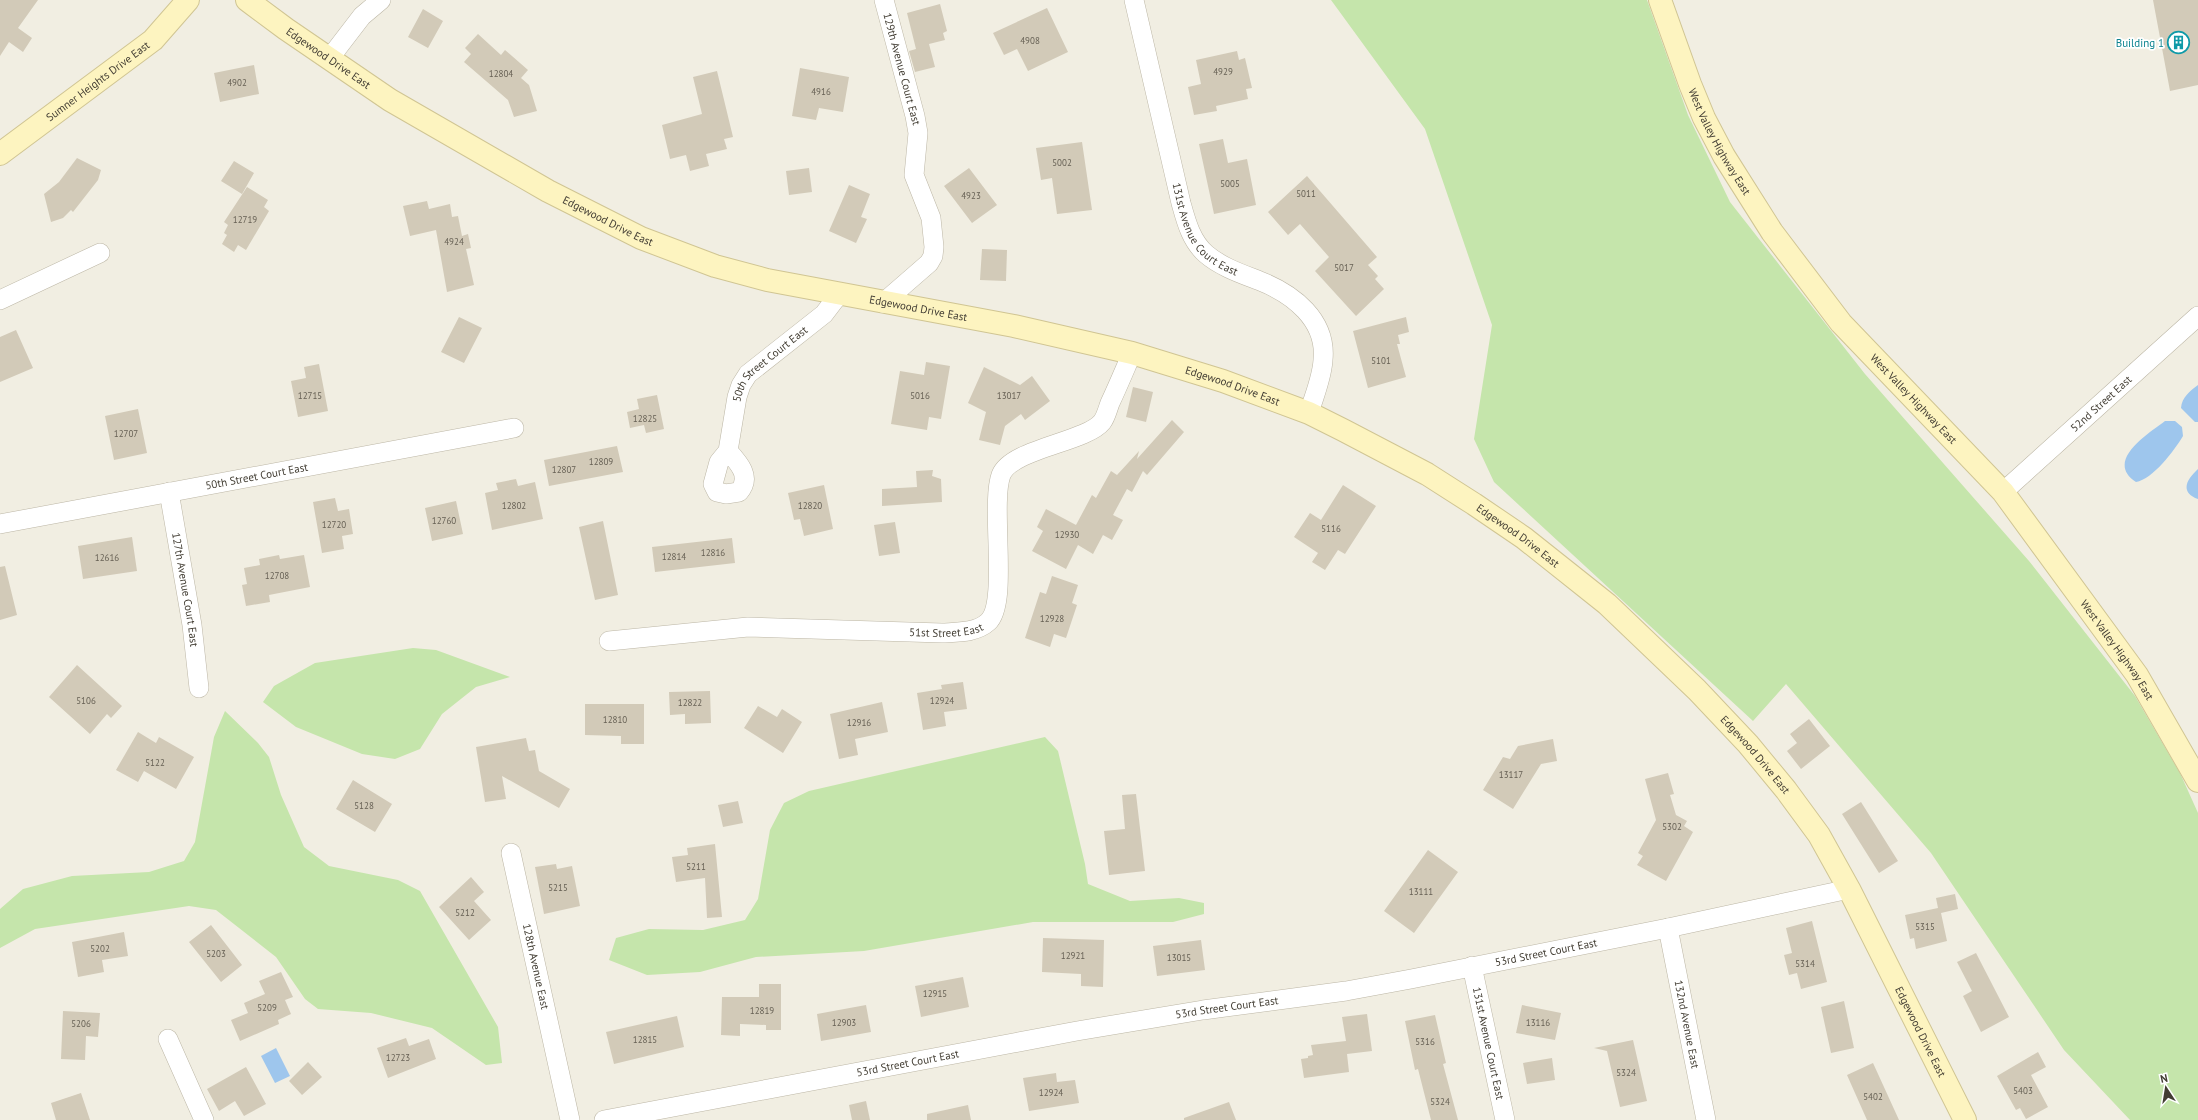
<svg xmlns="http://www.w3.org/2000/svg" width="2198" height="1120" viewBox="0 0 2198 1120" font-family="'PT Sans',sans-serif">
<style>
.green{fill:#c5e5ab}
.water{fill:#9ec6ed}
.building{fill:#d2cab8}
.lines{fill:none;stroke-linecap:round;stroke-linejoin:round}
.street-casing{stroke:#bcb6a5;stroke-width:20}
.secondary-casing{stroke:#d0c593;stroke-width:24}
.street{stroke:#fff;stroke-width:19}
.secondary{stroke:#fdf4c0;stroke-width:22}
.labels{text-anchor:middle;stroke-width:3.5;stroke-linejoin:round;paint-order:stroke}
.number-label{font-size:9px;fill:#666054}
.culture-label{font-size:11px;fill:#0d838f;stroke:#fff;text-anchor:end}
.street-label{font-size:11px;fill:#423d33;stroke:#fff}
</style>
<rect width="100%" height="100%" fill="#f1eee2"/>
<path class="green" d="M 1331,0 L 1647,0 L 1688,115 L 1730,202 L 1865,374 L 2029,561 L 2135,696 L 2180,773 L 2198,813 L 2198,1120 L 2130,1120 L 2064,1050 L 1931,853 L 1786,684 L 1753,721 L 1494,482 L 1474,439 L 1492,325 L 1425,129 Z
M 413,648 L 436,650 L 510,677 L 476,687 L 442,714 L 420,749 L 395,759 L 362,754 L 296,727 L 263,702 L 274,686 L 315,663 Z
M 225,711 L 258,743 L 269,757 L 281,795 L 304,847 L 329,866 L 398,880 L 420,891 L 498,1027 L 502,1063 L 486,1065 L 432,1028 L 371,1013 L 318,1009 L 305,999 L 276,957 L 216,910 L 189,906 L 35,929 L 0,948 L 0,909 L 23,889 L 72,876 L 149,872 L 184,861 L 195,842 L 214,737 Z
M 1045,737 L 1058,751 L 1085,864 L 1088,884 L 1130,901 L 1179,898 L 1204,903 L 1204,914 L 1173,922 L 1033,922 L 864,951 L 756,957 L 700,972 L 647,975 L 609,960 L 616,938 L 649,929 L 703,930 L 745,920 L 758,899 L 770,830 L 784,803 L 809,791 Z"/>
<path class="water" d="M 2198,385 L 2198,422 L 2195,422 L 2181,408 C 2182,397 2190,391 2198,385 Z
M 2165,421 L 2175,421 L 2182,427 L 2183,436 C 2174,451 2153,479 2136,482 C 2104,461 2148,434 2165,421 Z
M 2198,469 L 2198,499 C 2179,492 2187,479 2198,469 Z
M 276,1048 L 290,1076 L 275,1083 L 261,1056 Z"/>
<path class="building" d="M 0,0 L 38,0 L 18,28 L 32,38 L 23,52 L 9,42 L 0,56 Z
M 2153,0 L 2198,0 L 2198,85 L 2170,91 Z
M 940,4 L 947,31 L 943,33 L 945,40 L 929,44 L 935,67 L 915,72 L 909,51 L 916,49 L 907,13 Z
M 1047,8 L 1068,52 L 1028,71 L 1017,49 L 1004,55 L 993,33 Z
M 423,9 L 443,21 L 428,48 L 408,37 Z
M 478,34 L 501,55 L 505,50 L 528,70 L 521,78 L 529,85 L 537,111 L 514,117 L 508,100 L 464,62 L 471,54 L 465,48 Z
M 1237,51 L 1239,60 L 1245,58 L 1252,88 L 1246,89 L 1248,99 L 1216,106 L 1217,111 L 1194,115 L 1188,87 L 1201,84 L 1196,60 Z
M 254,65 L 259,94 L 220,102 L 214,73 Z
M 800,68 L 849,77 L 843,112 L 819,108 L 816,120 L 792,116 Z
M 717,71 L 733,137 L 724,139 L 727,149 L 706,154 L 709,166 L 690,171 L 686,155 L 670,159 L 662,125 L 702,114 L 693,77 Z
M 1223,139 L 1228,163 L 1247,159 L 1256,205 L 1214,214 L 1199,144 Z
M 1082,142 L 1092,210 L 1057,214 L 1052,178 L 1041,180 L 1036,148 Z
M 77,158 L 101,170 L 98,180 L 73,212 L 71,210 L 63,218 L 51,222 L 44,194 L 59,182 Z
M 234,161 L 254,173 L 242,194 L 221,181 Z
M 809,168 L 812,192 L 789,195 L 786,171 Z
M 969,168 L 997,205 L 972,223 L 944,186 Z
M 1307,176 L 1377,257 L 1368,265 L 1378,276 L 1375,279 L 1384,289 L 1356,316 L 1315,271 L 1329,257 L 1300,224 L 1288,235 L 1268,212 Z
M 849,185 L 870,194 L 861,217 L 867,219 L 856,243 L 829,231 Z
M 247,187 L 268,200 L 264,207 L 269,211 L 246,250 L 238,245 L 234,252 L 222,244 L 227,235 L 224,233 L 228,225 L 224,222 Z
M 427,201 L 429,209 L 450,204 L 452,217 L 458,216 L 462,236 L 468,234 L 471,248 L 466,249 L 474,285 L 447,292 L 436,230 L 410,236 L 403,206 Z
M 982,249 L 1007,250 L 1006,281 L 980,280 Z
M 459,317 L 482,328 L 464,363 L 441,352 Z
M 1406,317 L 1409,332 L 1398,335 L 1400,344 L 1397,344 L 1406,377 L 1368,388 L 1353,331 Z
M 16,330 L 33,368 L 0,382 L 0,337 Z
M 926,362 L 950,366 L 941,419 L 929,417 L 927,430 L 891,424 L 900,371 L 924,375 Z
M 319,364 L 328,411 L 298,417 L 291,381 L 306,378 L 304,367 Z
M 984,367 L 1020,385 L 1032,376 L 1050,401 L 1025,420 L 1021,414 L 1005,426 L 1000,445 L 979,440 L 986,412 L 968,403 Z
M 1133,387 L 1153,392 L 1146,422 L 1126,417 Z
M 657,395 L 664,429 L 646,433 L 644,425 L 630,428 L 627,412 L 639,409 L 637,399 Z
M 138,409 L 147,453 L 114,460 L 105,416 Z
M 1172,420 L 1184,432 L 1147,475 L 1143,471 L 1132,492 L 1127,489 L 1113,515 L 1123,520 L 1112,540 L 1103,535 L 1093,554 L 1078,545 L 1066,569 L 1032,551 L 1043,531 L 1037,527 L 1046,509 L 1076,525 L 1092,495 L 1096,498 L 1111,471 L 1117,475 L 1139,451 L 1137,459 Z
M 617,446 L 623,472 L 549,486 L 544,460 Z
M 933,470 L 932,476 L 941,479 L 942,502 L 882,506 L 882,489 L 917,487 L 916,471 Z
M 516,479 L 518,486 L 535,482 L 543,519 L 492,530 L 485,493 L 498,490 L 496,483 Z
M 824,485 L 833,529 L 804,536 L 800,519 L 794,520 L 788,493 Z
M 1343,485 L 1376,506 L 1345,554 L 1338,550 L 1325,570 L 1312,562 L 1318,553 L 1294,537 L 1310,513 L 1321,520 Z
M 335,498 L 338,511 L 349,509 L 353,534 L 342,536 L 344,549 L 322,553 L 313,502 Z
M 456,501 L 463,534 L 432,541 L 425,508 Z
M 603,521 L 618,595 L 595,600 L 579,527 Z
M 895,522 L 900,553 L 879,556 L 874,525 Z
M 132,537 L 137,571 L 83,579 L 78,546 Z
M 732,538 L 735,563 L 655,572 L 652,547 Z
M 279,555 L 280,559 L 304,555 L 310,587 L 269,595 L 270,602 L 246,606 L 242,585 L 247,584 L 244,568 L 260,565 L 259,559 Z
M 5,566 L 17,615 L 0,620 L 0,567 Z
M 1052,576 L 1078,585 L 1072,603 L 1077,605 L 1066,638 L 1054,634 L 1050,647 L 1025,638 L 1040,592 L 1046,594 Z
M 77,665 L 122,706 L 111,718 L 107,714 L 90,734 L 49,697 Z
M 963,682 L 967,709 L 944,712 L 946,726 L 923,730 L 917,693 L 942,689 L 941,685 Z
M 710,691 L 711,723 L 685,724 L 685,714 L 670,715 L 669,692 Z
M 882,702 L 888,732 L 855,739 L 858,755 L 839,759 L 830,714 Z
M 585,704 L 644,704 L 644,744 L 621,744 L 621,736 L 585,735 Z
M 758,706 L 777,717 L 782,709 L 802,722 L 783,753 L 744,728 Z
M 1809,719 L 1830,746 L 1801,769 L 1787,751 L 1797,743 L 1790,734 Z
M 138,732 L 156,743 L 159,737 L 194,757 L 176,789 L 144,771 L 138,782 L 116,770 Z
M 526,738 L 529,751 L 535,750 L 539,771 L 570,789 L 559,808 L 502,776 L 506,799 L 485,802 L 476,747 Z
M 1553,739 L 1557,761 L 1541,764 L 1513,809 L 1483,790 L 1503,757 L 1510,759 L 1518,746 Z
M 1668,773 L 1674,794 L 1670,795 L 1676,815 L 1687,821 L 1684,826 L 1693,832 L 1666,881 L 1637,865 L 1643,856 L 1638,853 L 1656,820 L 1645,779 Z
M 353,780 L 392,804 L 375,832 L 336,809 Z
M 1136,794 L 1145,871 L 1109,875 L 1104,831 L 1125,829 L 1122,795 Z
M 738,801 L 743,823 L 723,827 L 718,805 Z
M 1861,802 L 1898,861 L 1879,873 L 1842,814 Z
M 715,844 L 722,917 L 707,918 L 705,878 L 676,882 L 672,857 L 688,855 L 687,848 Z
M 1428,850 L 1458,872 L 1414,933 L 1384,911 Z
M 556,864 L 557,869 L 572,866 L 580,906 L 544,914 L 535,867 Z
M 471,877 L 484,892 L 474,901 L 491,920 L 469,940 L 439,907 Z
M 1955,894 L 1958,909 L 1941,913 L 1947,941 L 1916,949 L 1914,938 L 1910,939 L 1905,915 L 1938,908 L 1936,898 Z
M 1812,921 L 1827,982 L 1801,989 L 1797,973 L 1789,975 L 1784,955 L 1792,953 L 1786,928 Z
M 211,925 L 242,965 L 221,982 L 189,942 Z
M 124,932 L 128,956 L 102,960 L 104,972 L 78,977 L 72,942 Z
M 1043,938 L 1104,940 L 1103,987 L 1081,986 L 1081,974 L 1042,972 Z
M 1201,940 L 1205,970 L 1157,976 L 1153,946 Z
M 1976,953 L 2009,1017 L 1981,1032 L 1963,996 L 1972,991 L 1957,962 Z
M 281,972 L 293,997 L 285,1000 L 291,1014 L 278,1020 L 279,1024 L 240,1041 L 231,1020 L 248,1013 L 244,1003 L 265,994 L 259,981 Z
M 963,977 L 969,1007 L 921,1017 L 915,986 Z
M 759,984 L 781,984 L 781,1030 L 766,1030 L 766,1025 L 740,1024 L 740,1036 L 721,1035 L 722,997 L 759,997 Z
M 1844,1001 L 1854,1048 L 1831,1053 L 1821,1007 Z
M 866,1005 L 871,1032 L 821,1041 L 817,1014 Z
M 1522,1005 L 1561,1013 L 1555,1040 L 1516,1033 Z
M 63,1011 L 100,1013 L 98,1037 L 86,1036 L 85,1060 L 61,1059 Z
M 1367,1014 L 1372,1051 L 1347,1054 L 1349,1072 L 1304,1078 L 1301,1059 L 1308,1058 L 1308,1056 L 1313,1055 L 1311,1045 L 1346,1041 L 1342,1017 Z
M 1435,1015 L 1446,1063 L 1443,1064 L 1458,1120 L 1431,1120 L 1418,1069 L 1415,1070 L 1405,1021 Z
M 677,1016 L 684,1047 L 614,1064 L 606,1032 Z
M 406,1038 L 409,1046 L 429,1039 L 436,1059 L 388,1078 L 377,1048 Z
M 1633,1040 L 1647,1101 L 1620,1107 L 1607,1051 L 1594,1048 Z
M 2038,1052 L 2046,1067 L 2031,1075 L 2048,1107 L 2026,1119 L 2020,1108 L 2016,1110 L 1997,1076 Z
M 1552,1058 L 1555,1080 L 1527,1084 L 1523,1063 Z
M 308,1062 L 322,1077 L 302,1095 L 289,1081 Z
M 1873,1063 L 1899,1120 L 1867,1120 L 1847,1075 Z
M 246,1067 L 266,1104 L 244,1116 L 235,1101 L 219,1111 L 207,1089 Z
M 1056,1073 L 1057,1082 L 1075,1080 L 1079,1103 L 1029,1111 L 1023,1078 Z
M 81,1093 L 90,1120 L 56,1120 L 51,1103 Z
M 866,1101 L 870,1120 L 852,1120 L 849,1105 Z
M 1229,1102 L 1236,1120 L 1184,1120 L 1184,1118 Z
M 968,1105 L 971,1120 L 927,1120 L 927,1114 Z"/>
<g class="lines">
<defs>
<g id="street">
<path id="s1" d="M 1134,0 L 1181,203 C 1186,221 1191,241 1206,254 C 1221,267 1242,274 1260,281 C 1293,294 1327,320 1323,360 C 1322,378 1314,396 1309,413"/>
<path d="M 329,59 L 362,16 L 381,0"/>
<path d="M 0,300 L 100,253"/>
<path d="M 883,303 L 929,263 L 933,256 L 934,247 L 931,218 L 914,175 L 918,133 L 915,116 L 884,0"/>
<path id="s2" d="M 728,451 C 739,463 752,477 739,492 L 726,494 L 717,492 L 713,484 L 719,462 L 728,451 L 737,397 L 741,385 L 748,374 L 824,314 L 840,293"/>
<path id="s3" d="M 169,492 L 192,625 L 199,688"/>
<path id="s4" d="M 2003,492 L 2198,316"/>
<path id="s5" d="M 0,524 L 514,428"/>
<path id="s6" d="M 609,641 L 748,627 L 942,633 C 957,632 976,633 988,622 C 1009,604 990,505 1001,475 C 1011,449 1086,442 1102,422 C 1106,417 1108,408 1110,403 C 1118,386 1125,369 1132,353"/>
<path id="s7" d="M 511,853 L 570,1120"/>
<path id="s8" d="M 1668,928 L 1706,1120"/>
<path id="s9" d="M 1472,966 L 1505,1120"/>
<path d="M 168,1039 L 204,1120"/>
<path id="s10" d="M 604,1120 L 1077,1031 L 1203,1010 L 1346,991 L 1411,979 L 1668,928 L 1849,889"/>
</g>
<g id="secondary">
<path id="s11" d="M 247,0 L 286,29 L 390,100 L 548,191 L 641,238 L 715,266 L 767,280 L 1014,326 L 1132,353 L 1223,381 L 1309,413 L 1343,430 L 1427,474 L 1474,504 L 1524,538 L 1607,604 L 1697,690 L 1748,744 L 1786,790 L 1819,835 L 1849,889 L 1965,1120"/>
<path id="s12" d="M 1660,0 L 1690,84 L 1704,118 L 1724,156 L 1772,232 L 1841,323 L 2003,492 L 2137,675 L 2198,781"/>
<path id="s13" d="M 0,154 L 153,40 L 188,0"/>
</g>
</defs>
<use href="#street" class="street-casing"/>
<use href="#secondary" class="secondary-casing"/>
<use href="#street" class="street"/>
<use href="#secondary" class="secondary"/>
</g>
<defs>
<symbol id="building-ring" viewBox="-11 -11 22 22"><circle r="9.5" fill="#fff" stroke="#0f9aa8" stroke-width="1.5"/><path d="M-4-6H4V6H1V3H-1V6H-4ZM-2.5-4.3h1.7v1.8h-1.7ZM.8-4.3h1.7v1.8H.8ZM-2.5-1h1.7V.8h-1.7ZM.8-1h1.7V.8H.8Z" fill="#0f9aa8"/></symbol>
</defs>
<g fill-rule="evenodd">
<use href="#building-ring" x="2166" y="30" width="25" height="25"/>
</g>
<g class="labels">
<g class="number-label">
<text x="1030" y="44">4908</text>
<text x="1223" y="75">4929</text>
<text x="501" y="77">12804</text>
<text x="237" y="86">4902</text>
<text x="821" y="95">4916</text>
<text x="1062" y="166">5002</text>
<text x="1230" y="187">5005</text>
<text x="1306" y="197">5011</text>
<text x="971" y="199">4923</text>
<text x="245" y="223">12719</text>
<text x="454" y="245">4924</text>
<text x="1344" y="271">5017</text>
<text x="1381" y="364">5101</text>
<text x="310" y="399">12715</text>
<text x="920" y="399">5016</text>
<text x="1009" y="399">13017</text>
<text x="645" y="422">12825</text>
<text x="126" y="437">12707</text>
<text x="601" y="465">12809</text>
<text x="564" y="473">12807</text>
<text x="514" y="509">12802</text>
<text x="810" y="509">12820</text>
<text x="444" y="524">12760</text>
<text x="334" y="528">12720</text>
<text x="1331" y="532">5116</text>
<text x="1067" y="538">12930</text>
<text x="713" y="556">12816</text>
<text x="674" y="560">12814</text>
<text x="107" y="561">12616</text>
<text x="277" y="579">12708</text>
<text x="1052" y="622">12928</text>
<text x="86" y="704">5106</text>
<text x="942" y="704">12924</text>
<text x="690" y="706">12822</text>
<text x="615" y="723">12810</text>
<text x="859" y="726">12916</text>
<text x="155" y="766">5122</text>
<text x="1511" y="778">13117</text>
<text x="364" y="809">5128</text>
<text x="1672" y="830">5302</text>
<text x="696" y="870">5211</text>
<text x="558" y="891">5215</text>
<text x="1421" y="895">13111</text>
<text x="465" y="916">5212</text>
<text x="1925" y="930">5315</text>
<text x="100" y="952">5202</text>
<text x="216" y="957">5203</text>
<text x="1073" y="959">12921</text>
<text x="1179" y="961">13015</text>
<text x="1805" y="967">5314</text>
<text x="935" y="997">12915</text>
<text x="267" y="1011">5209</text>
<text x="762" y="1014">12819</text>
<text x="844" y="1026">12903</text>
<text x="1538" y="1026">13116</text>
<text x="81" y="1027">5206</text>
<text x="645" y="1043">12815</text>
<text x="1425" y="1045">5316</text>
<text x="398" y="1061">12723</text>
<text x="1626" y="1076">5324</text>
<text x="2023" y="1094">5403</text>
<text x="1051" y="1096">12924</text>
<text x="1873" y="1100">5402</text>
<text x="1440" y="1105">5324</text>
</g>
<g class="culture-label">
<text x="2164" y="47">Building 1</text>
</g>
<g class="street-label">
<text dy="4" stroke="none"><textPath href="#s11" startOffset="100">Edgewood Drive East</textPath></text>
<text transform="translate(902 69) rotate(75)" y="4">129th Avenue Court East</text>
<text dy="4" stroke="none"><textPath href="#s13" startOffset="122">Sumner Heights Drive East</textPath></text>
<text dy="4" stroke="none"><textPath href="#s12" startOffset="154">West Valley Highway East</textPath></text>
<text dy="4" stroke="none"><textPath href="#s11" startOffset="424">Edgewood Drive East</textPath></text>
<text dy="4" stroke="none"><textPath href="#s1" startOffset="245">131st Avenue Court East</textPath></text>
<text dy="4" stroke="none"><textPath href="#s11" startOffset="748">Edgewood Drive East</textPath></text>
<text dy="4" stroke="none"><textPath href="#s2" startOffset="218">50th Street Court East</textPath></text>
<text dy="4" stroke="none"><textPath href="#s11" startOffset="1072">Edgewood Drive East</textPath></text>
<text dy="4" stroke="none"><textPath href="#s12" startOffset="478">West Valley Highway East</textPath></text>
<text dy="4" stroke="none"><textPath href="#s4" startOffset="132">52nd Street East</textPath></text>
<text dy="4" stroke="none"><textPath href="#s5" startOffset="261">50th Street Court East</textPath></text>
<text dy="4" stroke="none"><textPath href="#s11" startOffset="1396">Edgewood Drive East</textPath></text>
<text dy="4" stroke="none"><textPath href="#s3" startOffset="99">127th Avenue Court East</textPath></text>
<text dy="4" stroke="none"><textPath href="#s6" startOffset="338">51st Street East</textPath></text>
<text dy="4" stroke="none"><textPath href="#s12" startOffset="802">West Valley Highway East</textPath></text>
<text dy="4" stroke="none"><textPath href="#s11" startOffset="1720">Edgewood Drive East</textPath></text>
<text dy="4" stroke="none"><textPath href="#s10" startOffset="957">53rd Street Court East</textPath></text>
<text dy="4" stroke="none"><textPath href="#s7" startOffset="116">128th Avenue East</textPath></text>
<text dy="4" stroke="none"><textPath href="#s10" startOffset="633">53rd Street Court East</textPath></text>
<text dy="4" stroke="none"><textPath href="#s8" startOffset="98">132nd Avenue East</textPath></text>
<text dy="4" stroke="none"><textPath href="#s11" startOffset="2044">Edgewood Drive East</textPath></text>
<text dy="4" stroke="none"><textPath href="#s9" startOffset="79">131st Avenue Court East</textPath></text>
<text dy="4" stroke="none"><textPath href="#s10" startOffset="309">53rd Street Court East</textPath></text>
</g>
</g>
<g transform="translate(2166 1088) rotate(348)" stroke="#ffffff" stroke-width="3" paint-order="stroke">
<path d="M0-3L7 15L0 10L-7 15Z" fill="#423d33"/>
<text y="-6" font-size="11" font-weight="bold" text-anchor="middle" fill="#423d33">N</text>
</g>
</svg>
